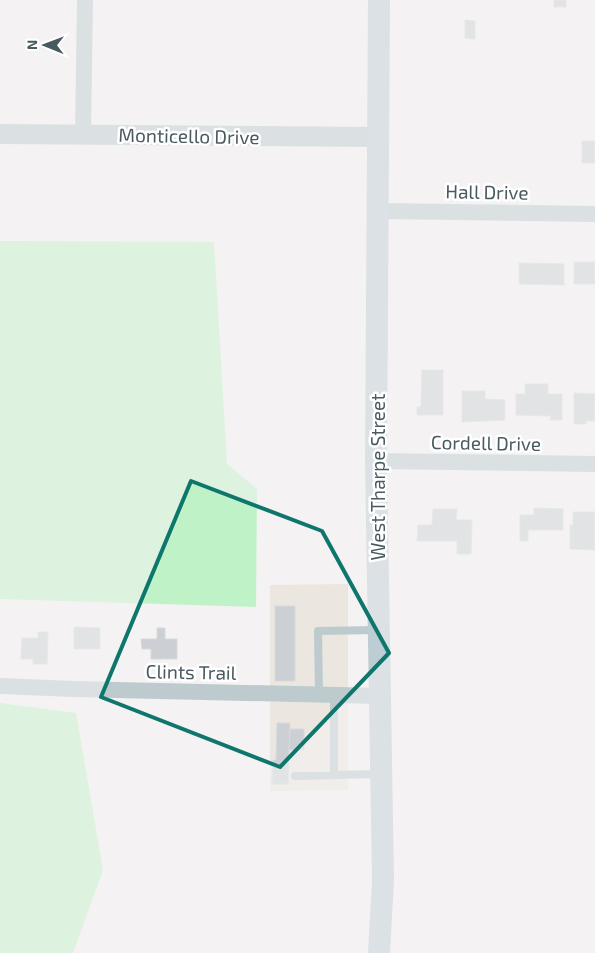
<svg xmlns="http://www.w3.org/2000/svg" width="595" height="953" viewBox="0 0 595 953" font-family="'Exo 2',sans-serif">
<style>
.commercial{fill:#ebe6df}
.green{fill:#c0f2c8}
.building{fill:#ccd0d4;stroke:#d6dadd}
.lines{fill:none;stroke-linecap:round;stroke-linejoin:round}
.service{stroke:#bdcbcf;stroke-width:8}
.minor{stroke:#bdcbcf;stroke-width:16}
.tertiary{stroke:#bdcbcf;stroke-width:20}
.secondary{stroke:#bdcdd4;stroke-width:22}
.marked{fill:none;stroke:#0f766e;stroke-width:4;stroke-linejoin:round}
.labels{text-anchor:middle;stroke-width:5;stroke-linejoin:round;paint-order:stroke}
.street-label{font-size:19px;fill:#495b61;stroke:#fff}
</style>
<rect width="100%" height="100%" fill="#f4f2f2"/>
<path class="commercial" d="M 348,584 L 348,790 L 270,791 L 270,585 Z"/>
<path class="green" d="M 0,241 L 214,242 L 227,464 L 257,489 L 256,607 L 0,599 Z
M 0,703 L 76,713 L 103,870 L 73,953 L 0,953 Z"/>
<path class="building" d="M 554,0 L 566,0 L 566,7 L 554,7 Z
M 465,20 L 475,21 L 475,39 L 465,38 Z
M 582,141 L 595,141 L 595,163 L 582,163 Z
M 574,262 L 595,262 L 595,284 L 574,284 Z
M 519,263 L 564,264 L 564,285 L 519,284 Z
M 422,370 L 443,370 L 443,415 L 417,415 L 417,407 L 421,407 Z
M 525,384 L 548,384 L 548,394 L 562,394 L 562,420 L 550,420 L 551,416 L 516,415 L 516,394 L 525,394 Z
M 462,391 L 485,391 L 485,399 L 505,400 L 505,420 L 462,422 Z
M 574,393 L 595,394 L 595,421 L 586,421 L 586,424 L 574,424 Z
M 534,508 L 563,509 L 563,530 L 528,530 L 528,541 L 520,541 L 520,515 L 534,515 Z
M 433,509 L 457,509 L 456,520 L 472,520 L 471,554 L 457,554 L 457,541 L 417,541 L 418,525 L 432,525 Z
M 573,512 L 595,512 L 595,550 L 570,549 L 570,525 L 573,525 Z
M 275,606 L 295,606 L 295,681 L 275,681 Z
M 74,627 L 100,628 L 100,649 L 74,649 Z
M 157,628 L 165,628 L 165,639 L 177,639 L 177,659 L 151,659 L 151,649 L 142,649 L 141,639 L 157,639 Z
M 38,632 L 48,632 L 47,664 L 33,664 L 33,659 L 21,659 L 22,638 L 38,638 Z
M 277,723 L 290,723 L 288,784 L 272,784 L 273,760 L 276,760 Z
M 290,729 L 304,729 L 304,750 L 289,750 Z"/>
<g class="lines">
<path class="service" d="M 319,695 L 318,631 L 377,630
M 334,775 L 334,695
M 295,776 L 378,774"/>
<path class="minor" d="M 83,135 L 85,0
M 379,211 L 595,214
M 376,461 L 595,464
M 0,686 L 74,689 L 380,696"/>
<path class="tertiary" d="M 0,134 L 379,137"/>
<path class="secondary" d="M 379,953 L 383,880 L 376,461 L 379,0"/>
</g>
<path d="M0 0H595V953H0ZM 191,481 L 322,531 L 389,653 L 280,767 L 101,697 Z" fill="#f4f2f2" fill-opacity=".55" fill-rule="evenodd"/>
<path class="marked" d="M 191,481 L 322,531 L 389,653 L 280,767 L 101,697 Z"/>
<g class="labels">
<g class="street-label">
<text transform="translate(189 136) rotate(1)" y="7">Monticello Drive</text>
<text transform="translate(487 192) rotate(1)" y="7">Hall Drive</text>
<text transform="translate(486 443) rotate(1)" y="7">Cordell Drive</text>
<text transform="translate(378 477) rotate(-90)" y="7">West Tharpe Street</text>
<text transform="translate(191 672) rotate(1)" y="7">Clints Trail</text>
</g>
</g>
<g transform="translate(45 45) rotate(271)" stroke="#ffffff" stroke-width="4" paint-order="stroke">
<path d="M0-4L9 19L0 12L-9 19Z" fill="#495b61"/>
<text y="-8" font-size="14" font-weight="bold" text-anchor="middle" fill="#495b61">N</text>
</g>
</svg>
